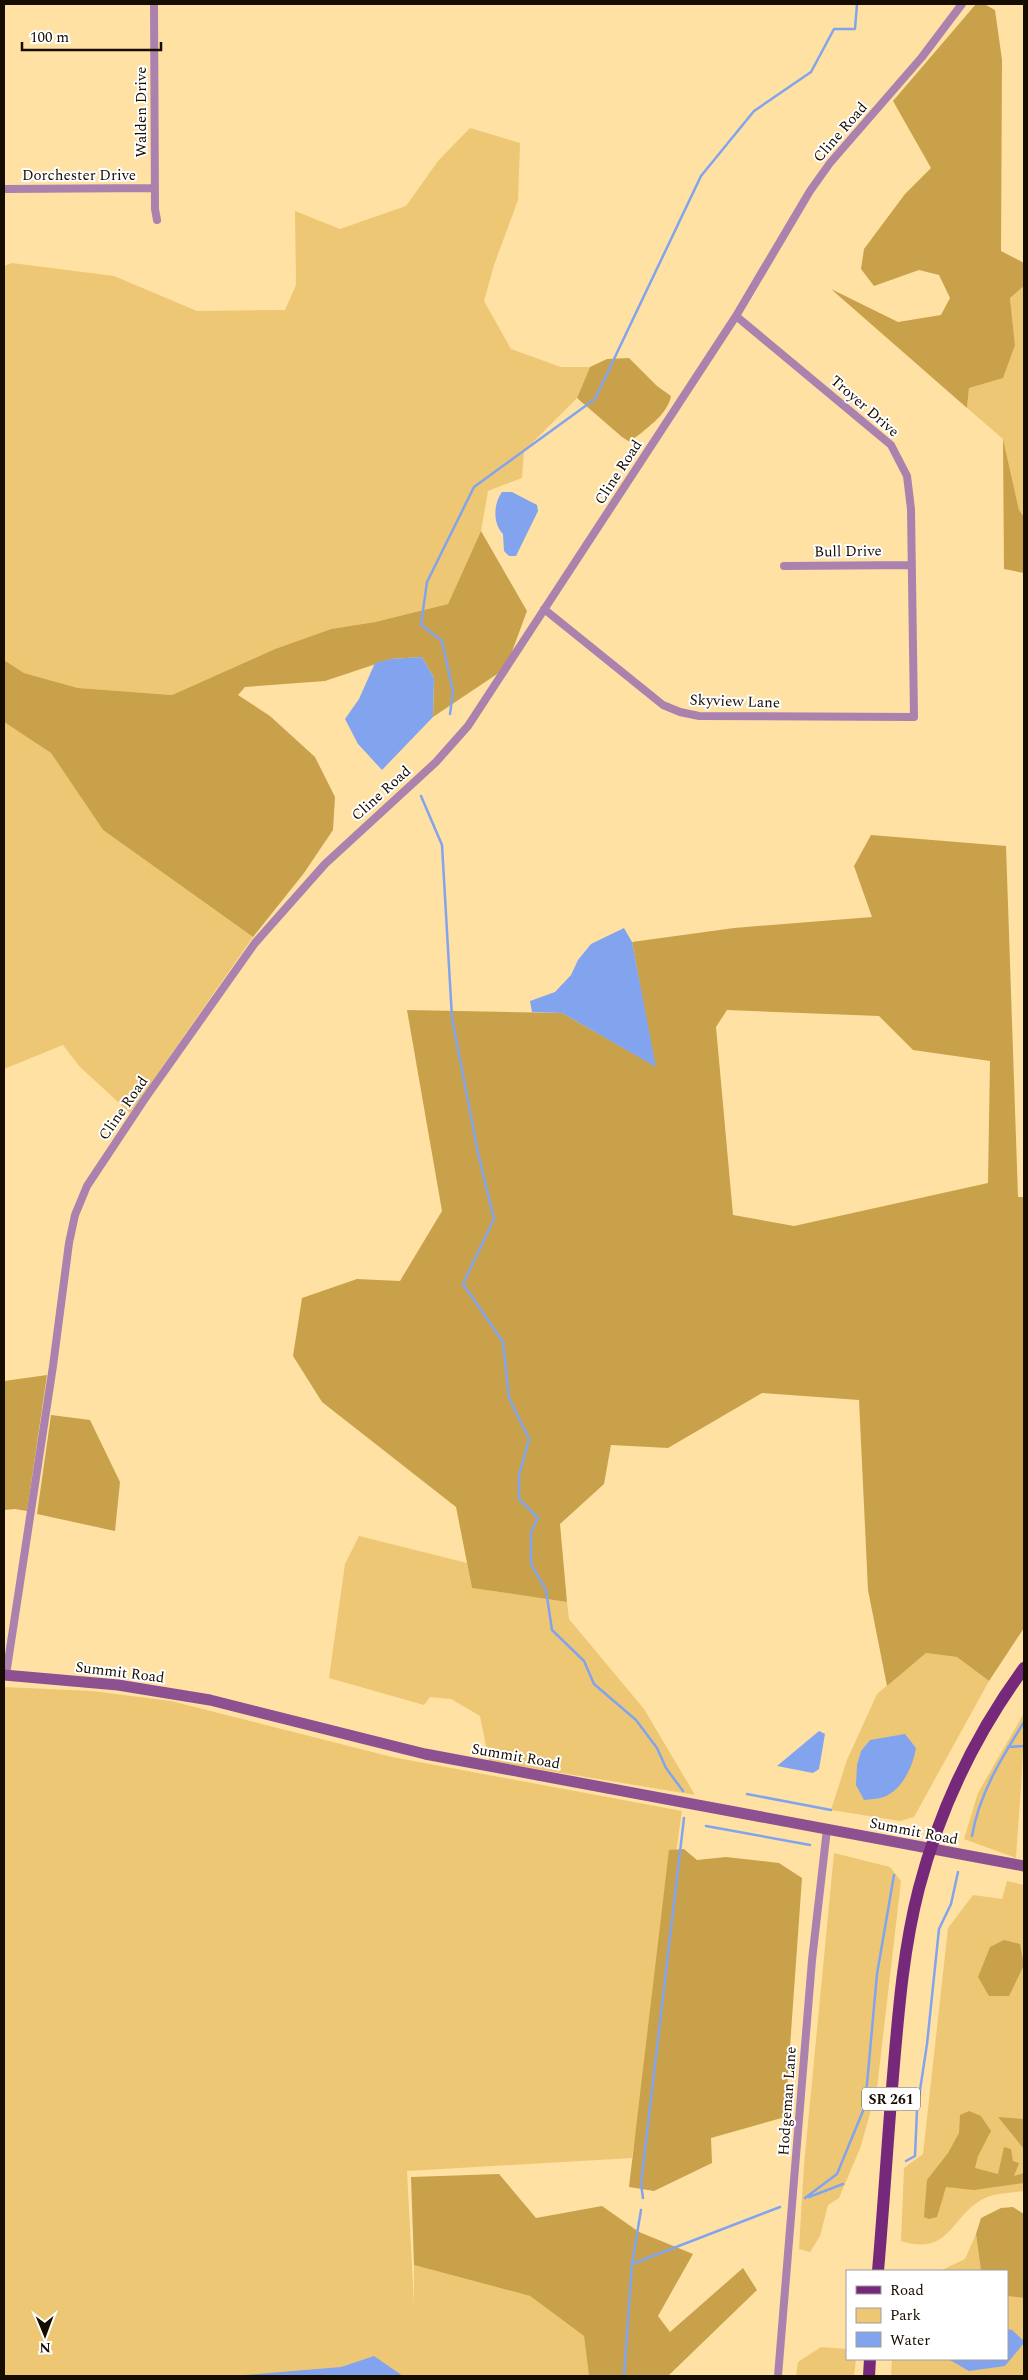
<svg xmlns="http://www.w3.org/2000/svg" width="1028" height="2380" viewBox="0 0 1028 2380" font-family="Spectral,serif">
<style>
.green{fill:#eec774}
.forest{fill:#c9a14a;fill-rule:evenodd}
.water{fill:#82a4ee}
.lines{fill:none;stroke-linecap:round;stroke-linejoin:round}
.stream{stroke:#82a4ee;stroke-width:2.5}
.street{stroke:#ab82ad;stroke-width:8}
.secondary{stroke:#8d5091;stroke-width:11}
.primary{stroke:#76297b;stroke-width:12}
.labels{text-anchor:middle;stroke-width:4;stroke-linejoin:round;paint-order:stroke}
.shield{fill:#fff;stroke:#5c554c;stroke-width:1}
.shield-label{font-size:14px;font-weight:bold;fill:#160c00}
.street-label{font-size:15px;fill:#160c00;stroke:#fff}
</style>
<rect width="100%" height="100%" fill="#fee1a3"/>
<path class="green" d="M 470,128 L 520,143 L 518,200 L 494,265 L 484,301 L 511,349 L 561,367 L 590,367 L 577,398 L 524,451 L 522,478 L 488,491 L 481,531 L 448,604 L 375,622 L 331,629 L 275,649 L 172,695 L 78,688 L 24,673 L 4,660 L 4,266 L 12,263 L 114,276 L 197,311 L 285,310 L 296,285 L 295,211 L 340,229 L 406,206 L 438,161 Z
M 1024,286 L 1024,517 L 1019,510 L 1003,439 L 967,408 L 969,388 L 1015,345 L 1010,298 Z
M 4,722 L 51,753 L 103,830 L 253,937 L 130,1113 L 79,1066 L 63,1045 L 4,1069 Z
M 359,1536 L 467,1563 L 472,1588 L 567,1602 L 569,1619 L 644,1709 L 695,1795 L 489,1761 L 480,1716 L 451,1699 L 430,1697 L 424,1705 L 329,1678 L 345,1564 Z
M 926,1653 L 957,1657 L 989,1681 L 914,1817 L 900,1821 L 831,1810 L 847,1760 L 877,1694 Z
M 4,1687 L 92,1691 L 171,1701 L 392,1757 L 682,1811 L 632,2158 L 407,2171 L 414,2304 L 414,2265 L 530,2296 L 584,2336 L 589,2376 L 4,2376 Z
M 1024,1713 C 1024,1761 1019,1809 1016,1858 L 964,1839 L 978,1793 Z
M 834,1853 L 890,1867 L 901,1881 L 877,2088 L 861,2146 L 839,2198 L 828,2205 L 820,2236 L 810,2252 L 799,2249 L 804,2165 Z
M 1007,1881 L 1024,1885 L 1024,2191 C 1013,2193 996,2193 985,2198 C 951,2214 951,2257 901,2241 L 904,2168 L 923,2154 L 948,1928 L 973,1895 L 1002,1899 Z
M 976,2234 L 981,2271 L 940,2271 L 965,2259 Z
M 1007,2296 L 1024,2298 L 1024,2376 L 891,2376 L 892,2359 L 1007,2359 Z
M 821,2347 L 847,2349 L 847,2359 L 856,2359 L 854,2376 L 796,2376 L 798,2362 Z"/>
<path class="forest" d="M 976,4 L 984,4 L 995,10 L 1002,60 L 1001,251 L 1024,263 L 1024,286 L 1010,298 L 1015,345 L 1003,378 L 969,388 L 967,408 L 831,289 L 898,322 L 941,315 L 950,298 L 939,275 L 919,270 L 874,286 L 861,269 L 864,249 L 905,194 L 931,168 L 893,101 Z
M 629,358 L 657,386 L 671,396 C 667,416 645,429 630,442 L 622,437 L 577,398 L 590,367 L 607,359 Z
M 1003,439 L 1019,510 L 1024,517 L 1024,573 L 1004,569 Z
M 481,531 L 527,611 L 506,668 L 433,717 L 434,678 L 422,657 L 391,659 L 325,681 L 245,687 L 238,695 L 270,716 L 315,757 L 335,797 L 333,830 L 304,873 L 253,937 L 103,830 L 51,753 L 4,722 L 4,660 L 24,673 L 78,688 L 172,695 L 275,649 L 331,629 L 375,622 L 448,604 Z
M 871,835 L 1006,846 L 1018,1197 L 1024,1197 L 1024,1628 L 989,1681 L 957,1657 L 926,1653 L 887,1686 L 868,1590 L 859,1400 L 762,1393 L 668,1448 L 611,1445 L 604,1484 L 560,1524 L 567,1602 L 472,1588 L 456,1507 L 322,1402 L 293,1356 L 302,1298 L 357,1279 L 400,1281 L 442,1211 L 407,1010 L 562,1013 L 655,1066 L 632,942 L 734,928 L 872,917 L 854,866 ZM 727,1010 L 879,1016 L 913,1050 L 990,1061 L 988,1183 L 794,1226 L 733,1215 L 716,1027 Z
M 47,1375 L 27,1511 L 15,1509 L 4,1510 L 4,1381 Z
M 51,1415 L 90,1420 L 120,1482 L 115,1531 L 37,1514 Z
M 684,1849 L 697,1860 L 726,1857 L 779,1863 L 802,1878 L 785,2117 L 711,2138 L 712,2163 L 654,2191 L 629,2187 L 669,1850 Z
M 1004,1940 L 1020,1944 L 1024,1965 L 1009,1996 L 989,1996 L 978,1977 L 990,1947 Z
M 969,2111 L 981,2116 L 991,2131 L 978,2156 L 975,2168 L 998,2174 L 1004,2147 L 1011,2149 L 1013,2161 L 1019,2163 L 1014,2176 L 1024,2173 L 1024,2183 L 974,2190 L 946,2187 L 937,2217 L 929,2219 L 924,2217 L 927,2180 L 948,2153 L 959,2133 L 960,2115 Z
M 998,2117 L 1024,2119 L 1024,2149 Z
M 499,2174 L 536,2218 L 602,2206 L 639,2232 L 693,2254 L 658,2316 L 670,2332 L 743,2268 L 757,2290 L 668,2376 L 589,2376 L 584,2336 L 530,2296 L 414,2265 L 411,2177 Z
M 1013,2207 L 1024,2214 L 1024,2298 L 1007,2296 L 1007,2271 L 981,2271 L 976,2234 L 981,2218 L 1001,2208 Z"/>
<path class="water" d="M 502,492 L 512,492 L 537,505 L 538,511 L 516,556 L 509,556 L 504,551 L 503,534 C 493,524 493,504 502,492 Z
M 422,657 L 434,678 L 433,717 L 382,770 L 358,744 L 345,719 L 359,699 L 375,663 L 391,659 Z
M 624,928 L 632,942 L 656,1067 L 562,1013 L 532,1012 L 530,1001 L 555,992 L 571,975 L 578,960 L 591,944 Z
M 819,1731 L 825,1734 L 819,1769 L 813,1773 L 777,1766 Z
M 905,1734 L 916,1748 C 913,1766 903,1789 884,1797 C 878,1799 870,1799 864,1800 L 856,1785 L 857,1765 L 861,1751 L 870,1740 Z
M 1007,2329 L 1012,2330 L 1024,2341 L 1024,2343 L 1005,2366 L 969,2371 L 948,2359 L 1007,2359 Z
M 374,2356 L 403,2376 L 232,2376 L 341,2367 Z"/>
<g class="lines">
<path class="stream" d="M 450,714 L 453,692 L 442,641 L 421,625 L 427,582 L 474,487 L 595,399 L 701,176 L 754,111 L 811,72 L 834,29 L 855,29 L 857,4
M 421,796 L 442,845 L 452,1018 L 478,1153 L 494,1219 L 463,1284 L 503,1342 L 509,1398 L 529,1439 L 519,1476 L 519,1499 L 538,1518 L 531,1532 L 531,1564 L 546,1590 L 552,1630 L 584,1661 L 594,1684 L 636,1720 L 657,1748 L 666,1768 L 683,1791
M 1008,1747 L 1024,1746
M 747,1794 L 831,1810
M 706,1826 L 810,1845
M 972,1836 C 979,1794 1002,1757 1024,1722
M 906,2161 L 915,2156 L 917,2110 L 927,2044 L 939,1929 L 951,1904 L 958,1872
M 809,2197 L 843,2184
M 643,2198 L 641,2184 L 684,1818
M 805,2198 L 837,2174 L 865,2106 L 877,1974 L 894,1875
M 632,2264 L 641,2210
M 624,2376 L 632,2264 L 780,2207"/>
<path class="street" d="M 154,4 L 155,209 L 157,220
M 4,189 L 155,188
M 784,566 L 911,565
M 544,609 L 663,705 L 680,712 L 699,716 L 914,717 L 911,509 L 907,476 L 891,445 L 736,316
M 6,1675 L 53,1366 L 69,1243 L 75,1215 L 87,1186 L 144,1100 L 255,943 L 325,864 L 436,762 L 468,726 L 736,316 L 810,191 L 830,163 L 922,57 L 962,4
M 778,2376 L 812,1960 L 827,1829"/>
<path class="secondary" d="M 4,1675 L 118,1685 L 210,1700 L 425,1754 L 1024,1866"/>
<path class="primary" d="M 878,2271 C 884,2202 888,2133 894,2064 C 899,2005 904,1946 919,1888 C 940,1808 975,1735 1024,1668
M 869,2376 L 870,2359"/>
</g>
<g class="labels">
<rect class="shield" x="862" y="2087.5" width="58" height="23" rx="4"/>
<g class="shield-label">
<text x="891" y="2104">SR 261</text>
</g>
<g class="street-label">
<text transform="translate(141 112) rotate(-90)" y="5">Walden Drive</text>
<text transform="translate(840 132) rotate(-49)" y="5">Cline Road</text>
<text x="79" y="180">Dorchester Drive</text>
<text transform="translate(865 406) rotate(41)" y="5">Troyer Drive</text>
<text transform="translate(618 472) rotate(-57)" y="5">Cline Road</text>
<text transform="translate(848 551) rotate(-1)" y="5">Bull Drive</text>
<text transform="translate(735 701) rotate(2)" y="5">Skyview Lane</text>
<text transform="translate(381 793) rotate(-42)" y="5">Cline Road</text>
<text transform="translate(123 1108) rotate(-55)" y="5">Cline Road</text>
<text transform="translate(120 1672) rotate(7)" y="5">Summit Road</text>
<text transform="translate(516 1756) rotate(10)" y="5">Summit Road</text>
<text transform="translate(914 1831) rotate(11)" y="5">Summit Road</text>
<text transform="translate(787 2101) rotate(-86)" y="5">Hodgeman Lane</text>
</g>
</g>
<rect width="1028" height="2380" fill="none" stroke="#160c00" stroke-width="10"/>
<rect x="846" y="2270" width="162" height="90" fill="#ffffff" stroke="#a29e99"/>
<rect x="856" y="2286" width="25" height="8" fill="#76297b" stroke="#a29e99"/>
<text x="890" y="2295" font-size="15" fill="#160c00">Road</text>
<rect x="856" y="2308" width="25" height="15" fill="#eec774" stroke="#a29e99"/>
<text x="890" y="2320" font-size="15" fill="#160c00">Park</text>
<rect x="856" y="2332" width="25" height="15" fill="#82a4ee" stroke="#a29e99"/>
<text x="890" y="2345" font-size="15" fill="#160c00">Water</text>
<g transform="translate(45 2335) rotate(179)" stroke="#ffffff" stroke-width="4" paint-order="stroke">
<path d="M0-4L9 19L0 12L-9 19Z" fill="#160c00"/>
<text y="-8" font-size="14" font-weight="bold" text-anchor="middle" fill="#160c00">N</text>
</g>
<path d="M22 42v8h139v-8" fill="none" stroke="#160c00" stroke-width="2.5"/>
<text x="30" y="42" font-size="15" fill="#160c00" stroke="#ffffff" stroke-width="4" paint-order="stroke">100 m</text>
</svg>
